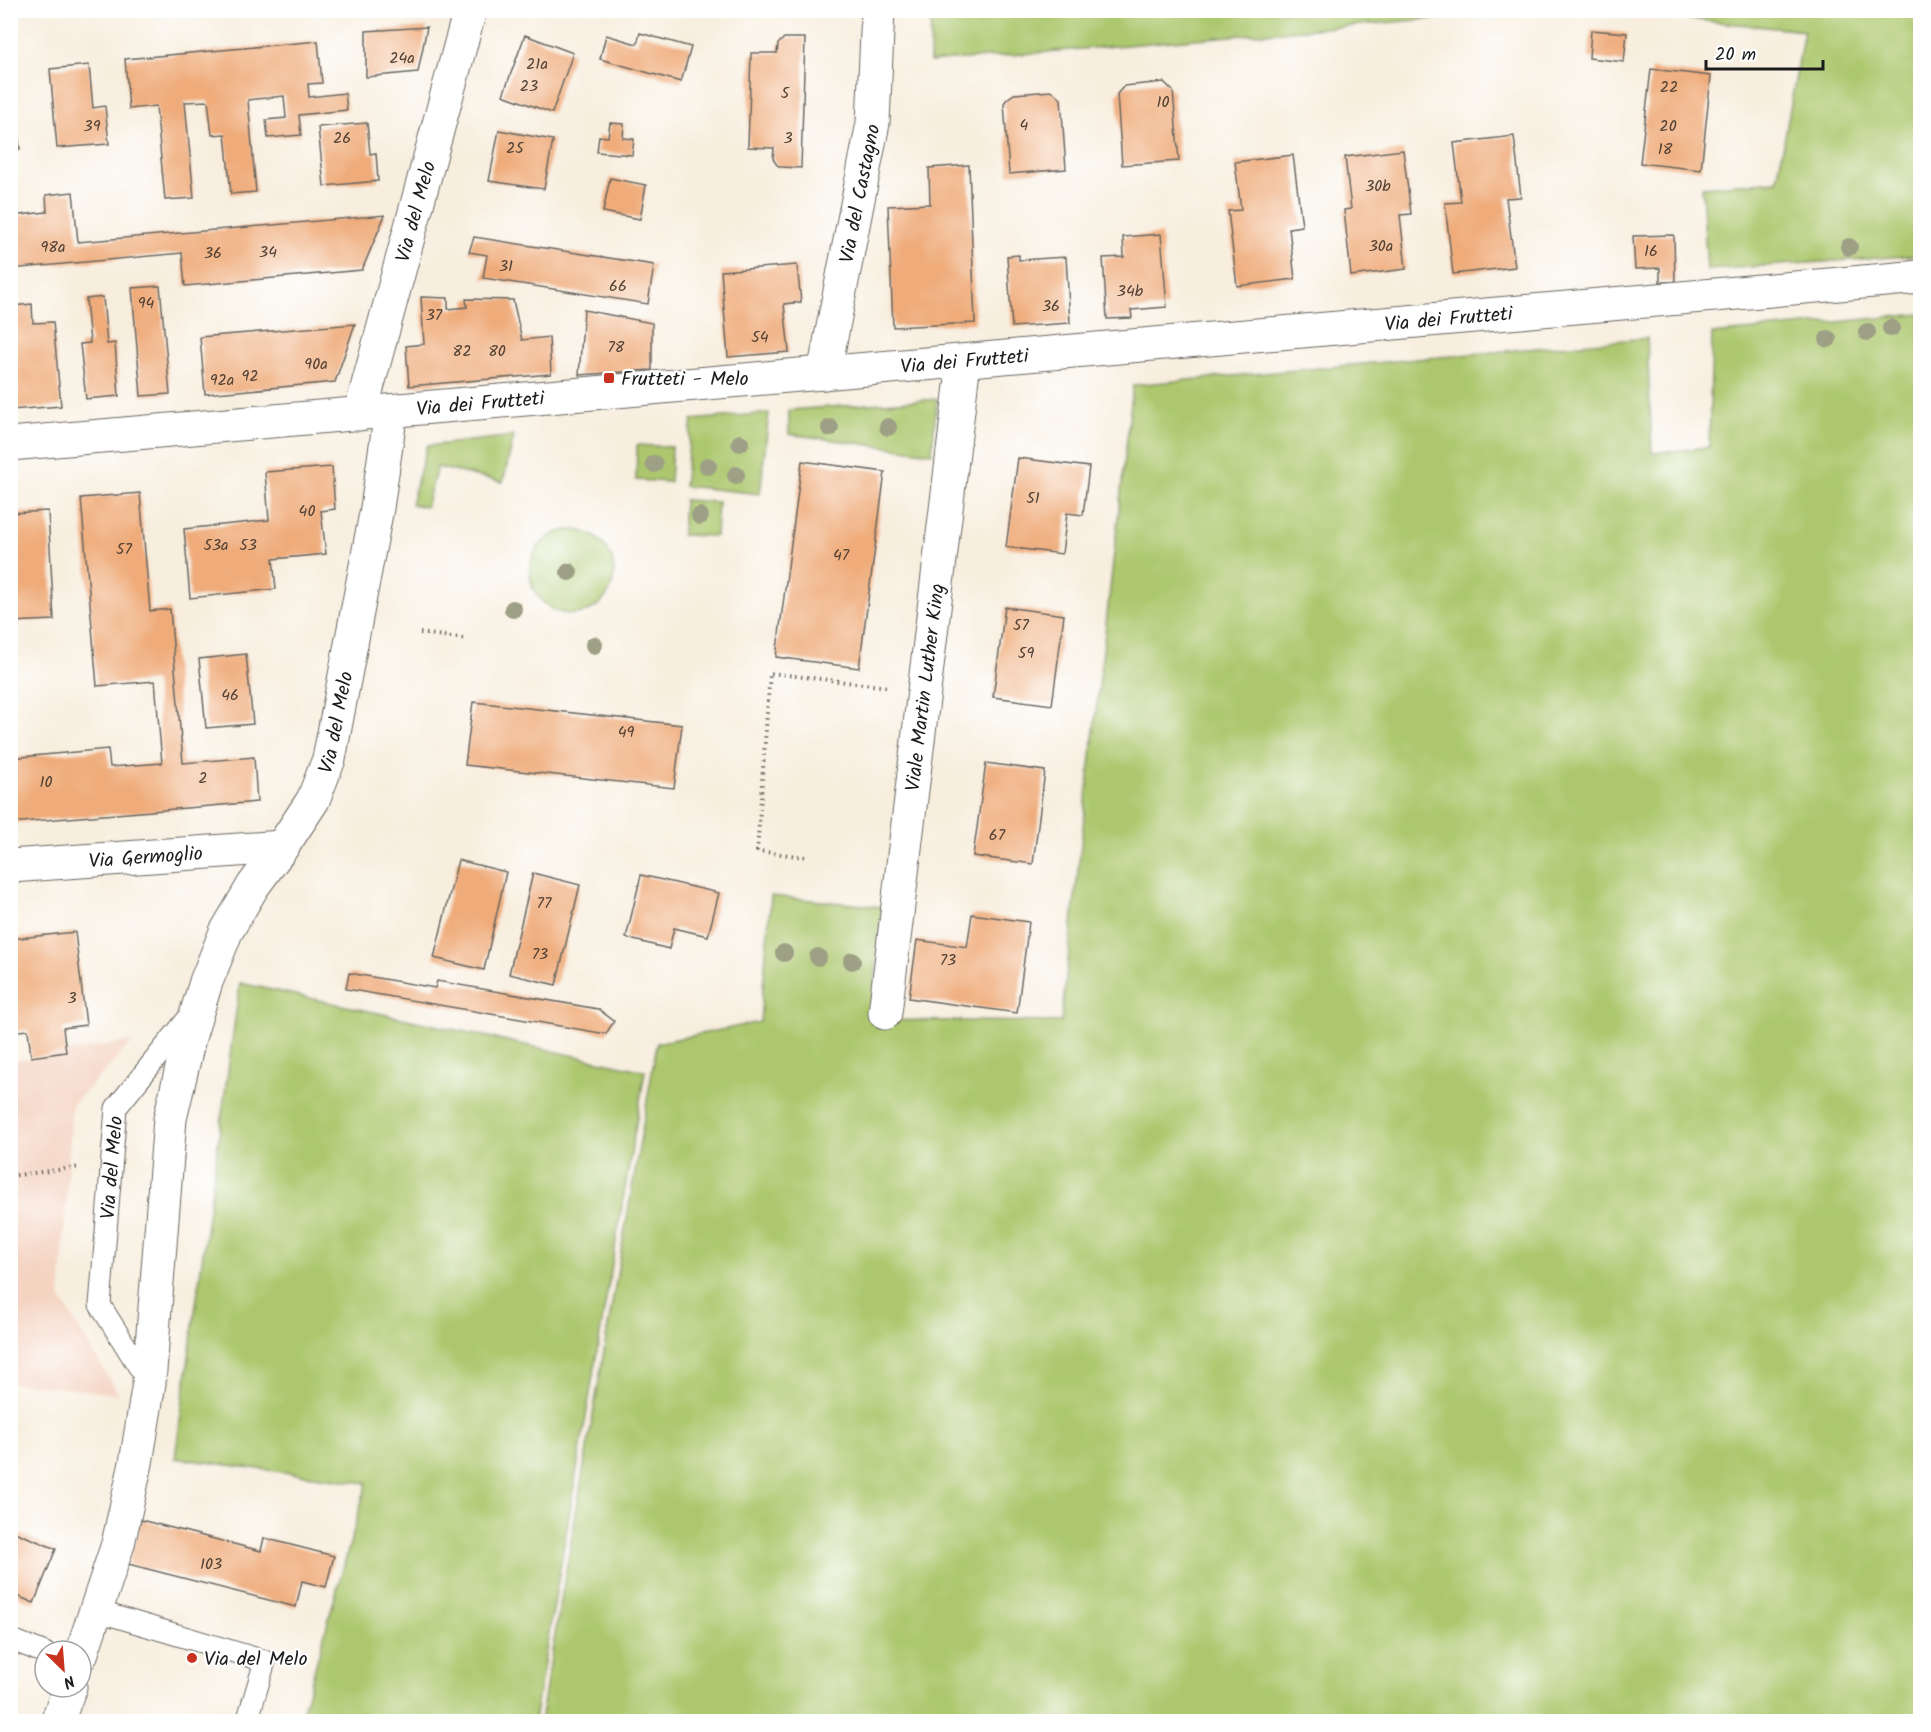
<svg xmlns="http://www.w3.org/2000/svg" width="1931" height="1732" viewBox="0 0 1931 1732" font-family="Kalam,sans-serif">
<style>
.built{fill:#f4d3c1}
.green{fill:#acc76d;stroke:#647244;stroke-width:1.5}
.building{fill:#efac7a}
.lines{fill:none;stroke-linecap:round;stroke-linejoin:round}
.service-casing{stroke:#696660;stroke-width:23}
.minor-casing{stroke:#696660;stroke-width:35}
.path{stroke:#696660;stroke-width:4;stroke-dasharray:1.5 4.5;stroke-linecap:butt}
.service{stroke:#fff;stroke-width:21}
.minor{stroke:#fff;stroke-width:33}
.tree{fill:#9ea085}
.poi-dot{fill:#c8321e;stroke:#fff;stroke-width:2}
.labels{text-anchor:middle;stroke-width:4.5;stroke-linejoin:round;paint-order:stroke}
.number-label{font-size:16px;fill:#514034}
.street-label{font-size:20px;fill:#1c1c1c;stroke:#fff}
.poi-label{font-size:20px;fill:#1c1c1c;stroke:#fff;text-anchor:start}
</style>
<rect width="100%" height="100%" fill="#fff"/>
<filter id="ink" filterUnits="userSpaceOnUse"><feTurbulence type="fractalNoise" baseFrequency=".0167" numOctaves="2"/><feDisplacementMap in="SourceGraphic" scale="12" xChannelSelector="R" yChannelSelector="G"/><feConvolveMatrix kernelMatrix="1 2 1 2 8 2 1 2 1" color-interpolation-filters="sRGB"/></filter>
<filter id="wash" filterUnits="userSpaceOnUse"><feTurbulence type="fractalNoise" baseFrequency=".008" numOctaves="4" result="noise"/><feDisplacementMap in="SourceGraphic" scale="24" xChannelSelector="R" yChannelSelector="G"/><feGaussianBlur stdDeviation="1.35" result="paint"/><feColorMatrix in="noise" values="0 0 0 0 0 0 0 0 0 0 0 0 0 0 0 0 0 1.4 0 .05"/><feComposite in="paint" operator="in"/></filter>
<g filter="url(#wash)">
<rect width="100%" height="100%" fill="#f7eede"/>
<path class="built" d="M 133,1041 L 72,1105 L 60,1297 L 118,1394 L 11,1383 L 11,1061 Z"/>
<path class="green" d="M 931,11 L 931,10 L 1522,11 L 930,62 Z
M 1611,11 L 1920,11 L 1920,255 L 1707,270 L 1702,187 L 1777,181 L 1804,31 Z
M 1920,314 L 1920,1721 L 540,1722 L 657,1043 L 760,1022 L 771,896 L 882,907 L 871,1020 L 1061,1022 L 1133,385 L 1647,338 L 1652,453 L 1709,447 L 1712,334 Z
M 937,399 L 932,453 L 789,434 L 789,410 Z
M 769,413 L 760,494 L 684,486 L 692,420 Z
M 514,436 L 503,482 L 437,467 L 426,507 L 411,504 L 427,446 Z
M 637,445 L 672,447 L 670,482 L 636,480 Z
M 684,500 L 718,502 L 716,536 L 682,535 Z
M530 572a42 42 0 1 1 84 0a42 42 0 1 1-84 0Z
M 240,983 L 645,1071 L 534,1721 L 300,1721 L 367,1483 L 175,1458 Z"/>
<g id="blocks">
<path class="building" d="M 427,27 L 418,72 L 366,77 L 366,31 Z
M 1591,30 L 1627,33 L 1624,62 L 1589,58 Z
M 640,33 L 691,47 L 681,82 L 600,59 L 606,35 L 637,44 Z
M 525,35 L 573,53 L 552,113 L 503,95 Z
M 784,38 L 805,38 L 801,168 L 781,167 L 777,165 L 773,159 L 774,148 L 748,147 L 751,53 L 777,53 L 778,44 Z
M 318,41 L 322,83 L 308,84 L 309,97 L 345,93 L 347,110 L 299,115 L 301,135 L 268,138 L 266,120 L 286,118 L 284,96 L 248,100 L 256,192 L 231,194 L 225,134 L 212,135 L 208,101 L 185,102 L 194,198 L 165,200 L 156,106 L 129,109 L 125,59 Z
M 89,65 L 93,108 L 105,106 L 109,144 L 57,148 L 50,69 Z
M 1651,69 L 1711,76 L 1701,170 L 1640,163 Z
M 10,79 L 12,79 L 20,149 L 10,149 Z
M 1164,82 L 1173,91 L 1179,161 L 1122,165 L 1117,94 L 1124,86 Z
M 1052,91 L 1061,99 L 1066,169 L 1009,174 L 1004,103 L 1007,99 L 1014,94 Z
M 367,123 L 370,154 L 376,153 L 378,181 L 324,186 L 318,127 Z
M 610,123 L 624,124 L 623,138 L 634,139 L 632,155 L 597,152 L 599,136 L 608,137 Z
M 499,130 L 553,140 L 544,189 L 489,181 Z
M 1514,136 L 1521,197 L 1506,198 L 1515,267 L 1453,274 L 1445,203 L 1461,202 L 1454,143 Z
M 1403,150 L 1411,214 L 1400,215 L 1406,269 L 1351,276 L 1344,210 L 1351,209 L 1345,157 Z
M 1293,155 L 1302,226 L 1289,228 L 1295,279 L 1237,286 L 1228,211 L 1241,210 L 1235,162 Z
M 969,165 L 975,323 L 893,327 L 888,206 L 930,204 L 929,168 Z
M 610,178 L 646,185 L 640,219 L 603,212 Z
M 73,192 L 78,242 L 385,215 L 362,270 L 185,286 L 182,253 L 10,269 L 10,216 L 47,212 L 46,195 Z
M 1161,234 L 1167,307 L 1131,310 L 1132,318 L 1107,319 L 1103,258 L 1124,257 L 1123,237 Z
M 1674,235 L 1675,282 L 1660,282 L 1660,268 L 1635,269 L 1633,236 Z
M 474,237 L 654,265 L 648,304 L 483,278 L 487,255 L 469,252 Z
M 1019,255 L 1019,260 L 1066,257 L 1070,323 L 1012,327 L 1007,256 Z
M 797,265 L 801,302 L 784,304 L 789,352 L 728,357 L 721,271 Z
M 160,286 L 170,394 L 141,396 L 132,288 Z
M 103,297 L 107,344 L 115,343 L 119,396 L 86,399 L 80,344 L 90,343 L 86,299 Z
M 421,297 L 448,298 L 448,309 L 467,307 L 466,299 L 513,300 L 522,340 L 549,337 L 551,374 L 409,386 L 406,346 L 424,344 Z
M 32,304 L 33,323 L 53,322 L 61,406 L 10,410 L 10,330 L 15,330 L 12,306 Z
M 584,310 L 652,323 L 652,370 L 579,375 Z
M 355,324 L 335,382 L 205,394 L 200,337 Z
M 1018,458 L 1089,467 L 1083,515 L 1067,513 L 1062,554 L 1006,547 Z
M 802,461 L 885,472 L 859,668 L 776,657 Z
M 332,467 L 335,509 L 321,511 L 326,554 L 273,559 L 276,589 L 190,598 L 184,529 L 269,520 L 265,472 Z
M 140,493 L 150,611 L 170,609 L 183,763 L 254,757 L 257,802 L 10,823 L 10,758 L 108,749 L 110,767 L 162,763 L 155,681 L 97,686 L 81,498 Z
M 48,511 L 54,620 L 10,622 L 10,513 Z
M 1005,607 L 1064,615 L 1052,705 L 993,697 Z
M 246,654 L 253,724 L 206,728 L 199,659 Z
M 473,702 L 682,725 L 674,788 L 465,765 Z
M 986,763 L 1045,771 L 1033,864 L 973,856 Z
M 458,860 L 506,872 L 484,970 L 434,958 Z
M 533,873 L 580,885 L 556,985 L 509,974 Z
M 641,875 L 719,893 L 708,936 L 674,928 L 669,949 L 626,938 Z
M 972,914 L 1029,922 L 1017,1013 L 909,998 L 917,940 L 967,947 Z
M 75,932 L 86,1025 L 63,1028 L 66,1052 L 31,1057 L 28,1030 L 10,1032 L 10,939 Z
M 349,973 L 435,988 L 437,981 L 598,1009 L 614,1021 L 606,1034 L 346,989 Z
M 141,1520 L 261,1551 L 264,1538 L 334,1556 L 326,1587 L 302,1581 L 296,1607 L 128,1564 Z
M 10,1530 L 56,1549 L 34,1603 L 10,1593 Z"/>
</g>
</g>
<g filter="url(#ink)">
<use href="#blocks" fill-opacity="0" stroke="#696660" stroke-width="1.5"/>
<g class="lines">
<defs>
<g id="service">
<path id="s1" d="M 149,1383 L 100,1305 L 116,1108 L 190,1016"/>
<path d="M 97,1611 L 265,1661 L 247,1722"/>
<path d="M 10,1639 L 45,1653"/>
</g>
<g id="minor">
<path id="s2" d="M 824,373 L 873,123 L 878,10"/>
<path id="s3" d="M 360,414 L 470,10"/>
<path id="s4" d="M 10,444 L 1920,277"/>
<path id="s5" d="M 10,866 L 282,847"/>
<path id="s6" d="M 885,1013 L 964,361"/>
<path id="s7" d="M 81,1655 L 118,1544 L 136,1463 L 149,1383 L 170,1119 L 189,1038 L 206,982 L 226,932 L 253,886 L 282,847 L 313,800 L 329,759 L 377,508 L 391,411"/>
<path d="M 57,1722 L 70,1687"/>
</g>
</defs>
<use href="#service" class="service-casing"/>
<use href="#minor" class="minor-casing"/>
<path class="path" d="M 420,633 L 467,639
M 805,857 L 757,851 L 770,673 L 889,687
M 10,1176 L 81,1167"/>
<use href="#service" class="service"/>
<use href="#minor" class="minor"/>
</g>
<g class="tree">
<circle cx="1849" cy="247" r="9"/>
<circle cx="1891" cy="328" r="9"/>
<circle cx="1867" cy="332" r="9"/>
<circle cx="1828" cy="339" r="9"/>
<circle cx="888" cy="427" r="9"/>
<circle cx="830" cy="428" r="9"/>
<circle cx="740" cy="443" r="9"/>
<circle cx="654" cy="464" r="9"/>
<circle cx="708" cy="466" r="9"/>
<circle cx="736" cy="475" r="9"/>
<circle cx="700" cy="516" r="9"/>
<circle cx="569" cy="572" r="9"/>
<circle cx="513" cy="609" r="9"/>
<circle cx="594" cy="645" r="9"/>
<circle cx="784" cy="953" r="9"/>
<circle cx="818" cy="957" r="9"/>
<circle cx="852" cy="961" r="9"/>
</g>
</g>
<g class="poi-dot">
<rect x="603" y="372" width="12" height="12" rx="3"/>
<circle cx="192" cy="1658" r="6"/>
</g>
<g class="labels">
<g class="number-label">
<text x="402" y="63">24a</text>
<text x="537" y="69">21a</text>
<text x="529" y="91">23</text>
<text x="1669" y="92">22</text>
<text x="785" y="98">5</text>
<text x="1163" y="107">10</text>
<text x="1024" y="130">4</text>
<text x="92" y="131">39</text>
<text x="1668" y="131">20</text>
<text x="342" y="143">26</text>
<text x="788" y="143">3</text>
<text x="515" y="153">25</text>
<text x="1665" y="154">18</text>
<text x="1378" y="191">30b</text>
<text x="1381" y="251">30a</text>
<text x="53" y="252">98a</text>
<text x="1651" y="256">16</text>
<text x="268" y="257">34</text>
<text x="213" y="258">36</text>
<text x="506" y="271">31</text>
<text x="618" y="291">66</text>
<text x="1130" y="296">34b</text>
<text x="146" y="308">94</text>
<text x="1051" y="311">36</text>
<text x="434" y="320">37</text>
<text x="760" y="342">54</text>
<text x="616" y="352">78</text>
<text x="462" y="356">82</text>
<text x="497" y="356">80</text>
<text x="316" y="369">90a</text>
<text x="250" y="381">92</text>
<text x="222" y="385">92a</text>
<text x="1033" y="503">51</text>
<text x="307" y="516">40</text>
<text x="216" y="550">53a</text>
<text x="248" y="550">53</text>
<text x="124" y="554">57</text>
<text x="841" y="560">47</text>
<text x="1021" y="630">57</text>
<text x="1026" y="658">59</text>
<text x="230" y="700">46</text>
<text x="626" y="737">49</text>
<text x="203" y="783">2</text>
<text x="46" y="787">10</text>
<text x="997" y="840">67</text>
<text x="544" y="908">77</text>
<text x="540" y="959">73</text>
<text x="948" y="965">73</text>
<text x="72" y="1003">3</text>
<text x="211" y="1569">103</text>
</g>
<g class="street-label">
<text dy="7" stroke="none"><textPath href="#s2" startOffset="183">Via del Castagno</textPath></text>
<text dy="7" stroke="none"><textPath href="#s3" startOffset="210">Via del Melo</textPath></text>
<text dy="7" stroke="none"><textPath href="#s4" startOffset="1444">Via dei Frutteti</textPath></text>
<text dy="7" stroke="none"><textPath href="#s4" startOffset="958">Via dei Frutteti</textPath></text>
<text dy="7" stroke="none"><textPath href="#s4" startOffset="472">Via dei Frutteti</textPath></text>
<text dy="7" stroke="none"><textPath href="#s6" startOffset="328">Viale Martin Luther King</textPath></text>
<text dy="7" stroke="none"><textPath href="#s7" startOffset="981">Via del Melo</textPath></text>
<text dy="7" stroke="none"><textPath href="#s5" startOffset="136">Via Germoglio</textPath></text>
<text dy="7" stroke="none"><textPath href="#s1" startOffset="230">Via del Melo</textPath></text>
</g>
<g class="poi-label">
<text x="621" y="385">Frutteti - Melo</text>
<text x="204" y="1665">Via del Melo</text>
</g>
</g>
<rect width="1931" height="1732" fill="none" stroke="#fff" stroke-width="36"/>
<g transform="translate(63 1669) rotate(155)"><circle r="28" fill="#ffffff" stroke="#a4a4a4" stroke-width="1.5"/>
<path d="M0-4.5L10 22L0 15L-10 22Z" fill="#c8321e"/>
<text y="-9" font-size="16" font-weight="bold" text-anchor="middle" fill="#1c1c1c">N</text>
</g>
<path d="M1706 60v9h117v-9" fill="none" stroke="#1c1c1c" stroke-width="3"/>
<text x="1715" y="60" font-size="18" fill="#1c1c1c" stroke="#ffffff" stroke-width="4.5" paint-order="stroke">20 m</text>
</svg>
